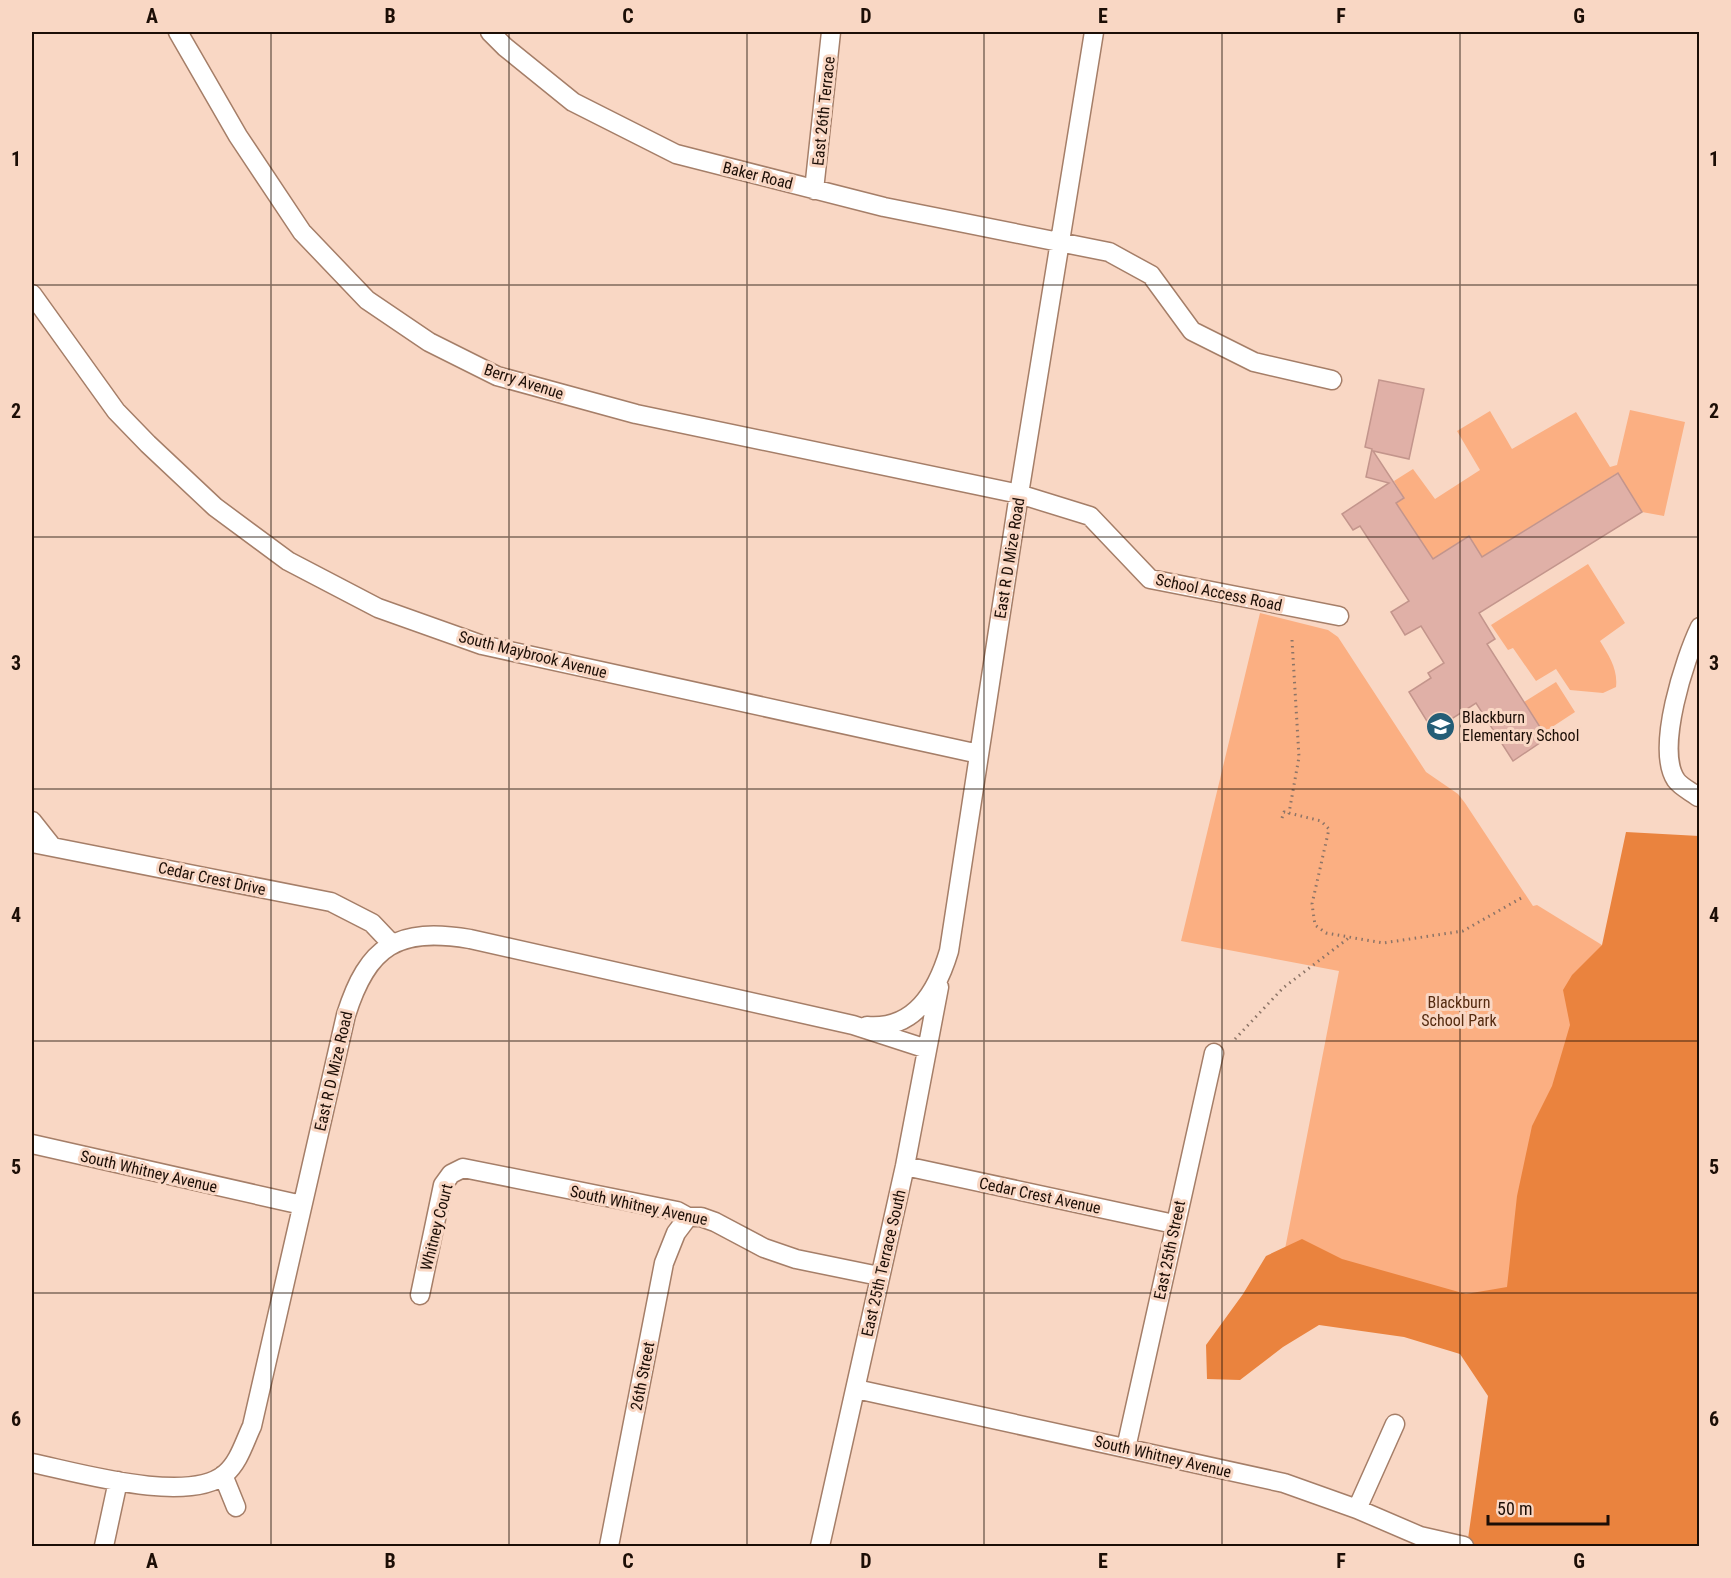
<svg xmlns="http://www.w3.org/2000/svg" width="1731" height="1578" viewBox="0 0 1731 1578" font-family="'Roboto Condensed',sans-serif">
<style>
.green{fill:#fbaf82}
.forest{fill:#ea833e}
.building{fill:#e0b0a7;stroke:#c3958c;stroke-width:1.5}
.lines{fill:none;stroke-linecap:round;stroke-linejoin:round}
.minor-casing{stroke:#a57e68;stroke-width:21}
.path{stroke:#8c7467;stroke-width:3;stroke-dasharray:1.5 4.5;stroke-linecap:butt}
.minor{stroke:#fff;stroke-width:18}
.grid{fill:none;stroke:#1c0e06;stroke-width:1.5;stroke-opacity:0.55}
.labels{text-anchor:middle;stroke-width:6;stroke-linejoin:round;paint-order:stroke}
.street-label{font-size:16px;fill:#1c0e06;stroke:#f9d7c4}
.poi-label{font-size:16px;fill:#1c0e06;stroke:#f9d7c4;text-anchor:start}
.park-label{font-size:16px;fill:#552b10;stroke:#f9d7c4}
.neatline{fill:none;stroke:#1c0e06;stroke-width:2}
.grid-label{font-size:20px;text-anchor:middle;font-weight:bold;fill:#1c0e06}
</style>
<rect width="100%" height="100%" fill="#f9d7c4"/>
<path class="green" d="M 1630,410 L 1685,422 L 1664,516 L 1642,512 L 1617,473 L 1482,557 L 1456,594 L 1396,503 L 1404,498 L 1394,481 L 1413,469 L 1435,499 L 1480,470 L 1457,431 L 1490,411 L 1512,449 L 1576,412 L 1610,467 L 1617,465 Z
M 1588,564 L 1625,623 L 1600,641 C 1609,656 1618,669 1616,687 L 1603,693 L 1570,690 L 1556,669 L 1536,681 L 1513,648 L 1508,650 L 1491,625 Z
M 1260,613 L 1328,630 L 1338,637 L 1426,772 L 1458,794 L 1465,803 L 1533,906 L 1537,905 L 1602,945 L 1520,1326 L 1278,1285 L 1339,971 L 1181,941 Z
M 1556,682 L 1575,712 L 1543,733 L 1524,702 Z"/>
<path class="forest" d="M 1626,832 L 1699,836 L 1699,1546 L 1467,1546 L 1488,1396 L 1460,1354 L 1404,1337 L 1319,1325 L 1283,1347 L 1240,1380 L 1207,1379 L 1206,1345 L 1243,1294 L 1266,1256 L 1302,1239 L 1342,1259 L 1466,1294 L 1507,1287 L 1517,1196 L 1532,1126 L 1552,1086 L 1570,1025 L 1563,990 L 1572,975 L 1602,945 Z"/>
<path class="building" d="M 1379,380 L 1424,389 L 1409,459 L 1373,451 L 1404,498 L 1396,503 L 1433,559 L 1469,536 L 1482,557 L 1618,473 L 1642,512 L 1479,613 L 1495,639 L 1487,644 L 1547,738 L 1513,761 L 1476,703 L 1433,731 L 1409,692 L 1431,678 L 1428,673 L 1444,663 L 1421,626 L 1405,635 L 1391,612 L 1409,601 L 1360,526 L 1353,530 L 1342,514 L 1389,483 L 1366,477 L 1372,449 L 1365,447 Z"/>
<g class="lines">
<defs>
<path id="minor" d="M 178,32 L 238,136 L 302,232 L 367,300 L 429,342 L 497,376 L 636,414 L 1019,494 L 1090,516 L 1150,579 L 1339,616
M 490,32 L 505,47 L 573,102 L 676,154 L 884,207 L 1109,252 L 1151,275 L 1192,331 L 1254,362 L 1332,380
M 814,190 L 831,32
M 32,294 L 116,411 L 148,444 L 215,507 L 288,561 L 378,608 L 482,645 L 979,754
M 1698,797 C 1692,792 1681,787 1676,780 C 1655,749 1685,658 1700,627
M 32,821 L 51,845
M 32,843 L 331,902 L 372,923 L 391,943
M 867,1026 C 915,1030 937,991 949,951 L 1019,494 L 1094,32
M 32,1144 L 302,1205
M 905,1166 L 1174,1224
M 420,1295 L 443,1185 L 451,1174 L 463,1168 L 677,1211 L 688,1217 L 701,1217 L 715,1222 L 764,1248 L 796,1259 L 879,1276
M 856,1389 L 1284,1483 L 1357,1509 L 1420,1536 L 1464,1546
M 1126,1448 L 1214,1053
M 32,1463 C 76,1472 188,1505 225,1474 C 239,1462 244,1443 252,1426 L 346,1015 C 368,945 398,927 470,939 L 853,1025 L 927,1049
M 223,1475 L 236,1507
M 1357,1509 L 1395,1424
M 104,1546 L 118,1481
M 609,1546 L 664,1263 L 676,1233 L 688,1217
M 820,1546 L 905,1166 L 939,987"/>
</defs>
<use href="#minor" class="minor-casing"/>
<path class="path" d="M 1292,640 L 1299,757 L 1289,813 L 1321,821 L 1329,829 L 1312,904 L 1315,925 L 1326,933 L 1383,943 L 1463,931 L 1523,897
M 1282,818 L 1284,812 L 1289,813
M 1235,1039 L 1283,988 L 1350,937"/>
<use href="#minor" class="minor"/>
</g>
<path class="grid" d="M 271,32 L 271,1546M 509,32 L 509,1546M 747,32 L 747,1546M 984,32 L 984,1546M 1222,32 L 1222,1546M 1460,32 L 1460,1546M 32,285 L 1700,285M 32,537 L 1700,537M 32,789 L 1700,789M 32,1041 L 1700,1041M 32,1293 L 1700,1293"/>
<defs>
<symbol id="school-disc" viewBox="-11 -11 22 22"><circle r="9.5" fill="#245d76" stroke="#f9d7c4"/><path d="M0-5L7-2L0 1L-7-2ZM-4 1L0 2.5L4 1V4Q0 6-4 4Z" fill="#fff"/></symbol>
</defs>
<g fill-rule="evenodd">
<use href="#school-disc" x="1424" y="710" width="33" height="33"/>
</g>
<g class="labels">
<g class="street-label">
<text transform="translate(823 111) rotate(-84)" y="6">East 26th Terrace</text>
<text transform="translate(758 175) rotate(14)" y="6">Baker Road</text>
<text transform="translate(524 381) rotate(18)" y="6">Berry Avenue</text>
<text transform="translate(1009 558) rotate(-81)" y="6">East R D Mize Road</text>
<text transform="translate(1219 592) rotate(12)" y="6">School Access Road</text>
<text transform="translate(533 654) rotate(14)" y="6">South Maybrook Avenue</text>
<text transform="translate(212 878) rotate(12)" y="6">Cedar Crest Drive</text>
<text transform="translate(333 1071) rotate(-77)" y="6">East R D Mize Road</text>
<text transform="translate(149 1171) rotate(13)" y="6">South Whitney Avenue</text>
<text transform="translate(1040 1195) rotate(12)" y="6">Cedar Crest Avenue</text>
<text transform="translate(639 1205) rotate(12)" y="6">South Whitney Avenue</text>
<text transform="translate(436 1227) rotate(-76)" y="6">Whitney Court</text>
<text transform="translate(1169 1250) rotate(-78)" y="6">East 25th Street</text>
<text transform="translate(883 1263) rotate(-77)" y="6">East 25th Terrace South</text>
<text transform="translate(642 1376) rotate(-79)" y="6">26th Street</text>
<text transform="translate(1163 1456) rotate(13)" y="6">South Whitney Avenue</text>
</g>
<g class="poi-label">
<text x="1462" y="723">Blackburn<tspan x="1462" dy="18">Elementary School</tspan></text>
</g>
<g class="park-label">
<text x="1459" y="1008">Blackburn<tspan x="1459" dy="18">School Park</tspan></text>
</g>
</g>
<rect width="1731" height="1578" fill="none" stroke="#f9d7c4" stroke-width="66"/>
<path d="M1488 1515v9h120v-9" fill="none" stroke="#1c0e06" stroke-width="3"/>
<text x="1497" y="1515" font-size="18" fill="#1c0e06" stroke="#f9d7c4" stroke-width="4.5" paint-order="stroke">50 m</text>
<rect x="33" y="33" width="1665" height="1512" class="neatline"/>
<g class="grid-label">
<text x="152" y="23">A</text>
<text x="390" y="23">B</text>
<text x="628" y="23">C</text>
<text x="866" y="23">D</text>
<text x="1103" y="23">E</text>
<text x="1341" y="23">F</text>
<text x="1579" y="23">G</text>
<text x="16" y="166">1</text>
<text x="1714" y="166">1</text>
<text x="16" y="418">2</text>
<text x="1714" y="418">2</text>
<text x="16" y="670">3</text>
<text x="1714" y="670">3</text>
<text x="16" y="922">4</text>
<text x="1714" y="922">4</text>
<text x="16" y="1174">5</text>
<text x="1714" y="1174">5</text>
<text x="16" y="1426">6</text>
<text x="1714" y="1426">6</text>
<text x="152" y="1568">A</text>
<text x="390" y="1568">B</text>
<text x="628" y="1568">C</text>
<text x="866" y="1568">D</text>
<text x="1103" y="1568">E</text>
<text x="1341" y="1568">F</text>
<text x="1579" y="1568">G</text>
</g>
</svg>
